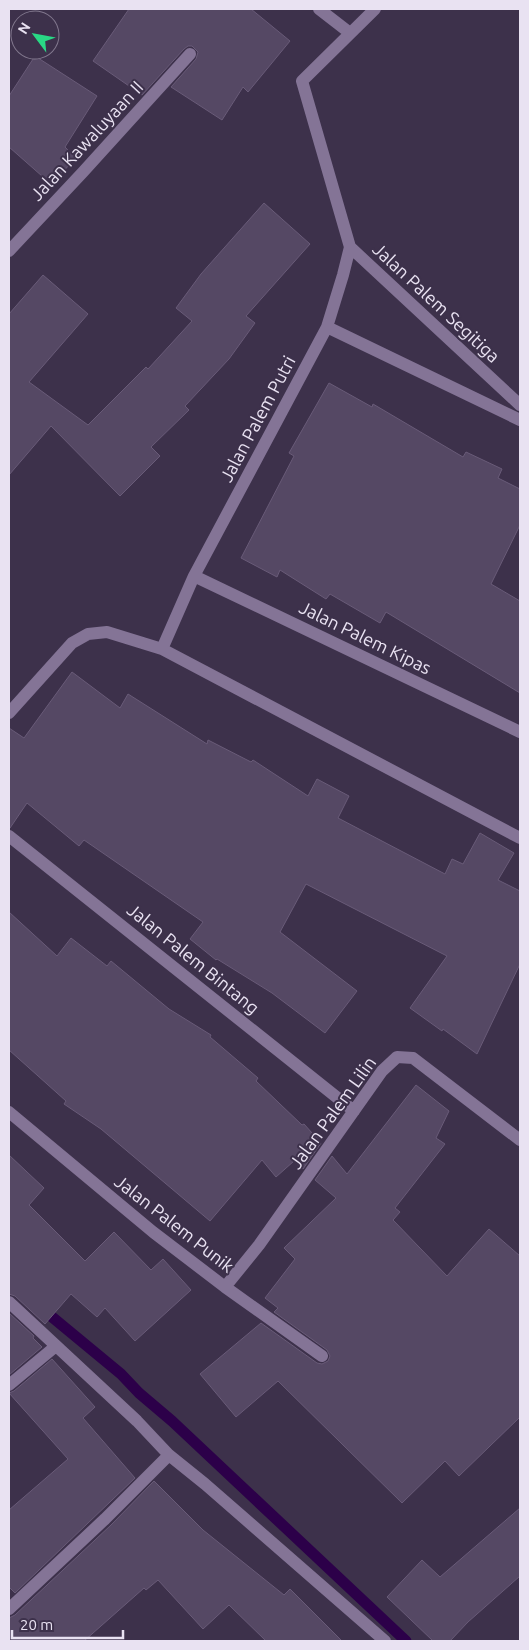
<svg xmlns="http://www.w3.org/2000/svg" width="529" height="1650" viewBox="0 0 529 1650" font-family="Ubuntu,sans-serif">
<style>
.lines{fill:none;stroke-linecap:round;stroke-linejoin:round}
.stream{stroke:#2c0049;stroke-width:11}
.building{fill:#554864;stroke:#695b78}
.minor{stroke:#847496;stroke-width:12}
.labels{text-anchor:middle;stroke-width:4;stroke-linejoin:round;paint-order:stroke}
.street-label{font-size:18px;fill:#e9e2f2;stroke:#3d314b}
</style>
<rect width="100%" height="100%" fill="#3d314b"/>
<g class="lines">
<path class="stream" d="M 40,1307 L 121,1374 L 139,1393 L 172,1421 L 406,1641"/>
</g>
<path class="building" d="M 129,9 L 251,9 L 290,41 L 248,92 L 243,87 L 222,120 L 171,87 L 196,59 L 198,52 L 192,46 L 188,46 L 184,49 L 142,95 L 93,61 Z
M 35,56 L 97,96 L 65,147 L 76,158 L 51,184 L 9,147 L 9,96 Z
M 264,203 L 310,244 L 246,316 L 255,323 L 229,359 L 185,406 L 189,410 L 151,447 L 160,456 L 120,496 L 51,426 L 9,475 L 9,314 L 43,275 L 88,314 L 29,382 L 88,425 L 146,367 L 148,369 L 192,321 L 176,308 L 201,274 Z
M 329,383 L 372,407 L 373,404 L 463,457 L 466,452 L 502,469 L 498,478 L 520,489 L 520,525 L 491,584 L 520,601 L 520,693 L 386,612 L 380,623 L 330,594 L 326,599 L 280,570 L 277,577 L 241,558 L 294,456 L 289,453 Z
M 72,672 L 120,708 L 128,694 L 207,744 L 208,740 L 251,762 L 253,760 L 308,796 L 317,779 L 349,796 L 338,818 L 445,874 L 452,859 L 463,864 L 480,833 L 514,853 L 498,880 L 520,891 L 520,964 L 477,1054 L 443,1029 L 442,1031 L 410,1008 L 447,956 L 306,884 L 280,932 L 357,991 L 325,1033 L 272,993 L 217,959 L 216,960 L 190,939 L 203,922 L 84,840 L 79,846 L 27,803 L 10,828 L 9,828 L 9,728 L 24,738 Z
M 9,912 L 57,956 L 71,938 L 107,966 L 111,961 L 169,1009 L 211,1035 L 210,1037 L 258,1078 L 256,1081 L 302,1125 L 304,1124 L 321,1143 L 303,1169 L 294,1161 L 276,1177 L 262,1160 L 210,1221 L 101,1129 L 64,1104 L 66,1101 L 9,1050 Z
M 416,1085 L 449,1111 L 436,1138 L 445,1144 L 395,1208 L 400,1212 L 393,1220 L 447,1276 L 489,1229 L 520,1256 L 520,1417 L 459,1476 L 445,1461 L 402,1503 L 278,1381 L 236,1417 L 200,1374 L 261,1323 L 317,1363 L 322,1364 L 328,1361 L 330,1356 L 327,1350 L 274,1312 L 278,1308 L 265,1298 L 295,1259 L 284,1248 L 336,1198 L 315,1180 L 332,1156 L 347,1174 Z
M 9,1155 L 44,1188 L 29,1205 L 85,1261 L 114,1232 L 151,1270 L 163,1259 L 191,1290 L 135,1341 L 105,1308 L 97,1317 L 71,1294 L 45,1324 L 15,1296 L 9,1294 Z
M 9,1313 L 34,1336 L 33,1338 L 42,1347 L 9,1375 Z
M 52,1359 L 95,1407 L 83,1418 L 135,1478 L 15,1593 L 9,1587 L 9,1510 L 68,1459 L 9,1393 L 14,1391 Z
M 154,1481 L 203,1530 L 284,1595 L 290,1589 L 342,1641 L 266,1641 L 229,1605 L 203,1629 L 158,1580 L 146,1590 L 144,1588 L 84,1641 L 9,1641 L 9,1618 L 15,1615 L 111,1525 Z
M 520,1508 L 520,1576 L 468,1622 L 450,1641 L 433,1641 L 387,1597 L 422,1560 L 440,1577 Z"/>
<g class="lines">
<path class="minor" d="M 319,9 L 350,33
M 350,247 L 520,405
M 9,251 L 83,172 L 190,54
M 327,327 L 520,420
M 194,576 L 520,732
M 162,649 L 194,576 L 327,327 L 343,275 L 350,247 L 302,81 L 375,9
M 9,713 L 72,643 L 88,634 L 107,632 L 162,649 L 520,838
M 9,836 L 354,1111
M 9,1112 L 153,1232 L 225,1287 L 322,1356
M 225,1287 L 259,1245 L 382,1071 L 397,1057 L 413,1058 L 520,1140
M 9,1302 L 137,1421 L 169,1455 L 205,1484 L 385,1641
M 9,1385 L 56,1346
M 9,1609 L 105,1519 L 169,1455"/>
</g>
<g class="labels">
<g class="street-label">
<text transform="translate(87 141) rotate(-47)" y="6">Jalan Kawaluyaan II</text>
<text transform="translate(436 303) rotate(43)" y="6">Jalan Palem Segitiga</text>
<text transform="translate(258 419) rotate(-62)" y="6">Jalan Palem Putri</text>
<text transform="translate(365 638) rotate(26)" y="6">Jalan Palem Kipas</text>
<text transform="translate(193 959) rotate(39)" y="6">Jalan Palem Bintang</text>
<text transform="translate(333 1113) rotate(-54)" y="6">Jalan Palem Lilin</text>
<text transform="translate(174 1224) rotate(38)" y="6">Jalan Palem Punik</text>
</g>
</g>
<rect width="529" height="1650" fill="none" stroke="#e9e2f2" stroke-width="20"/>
<g transform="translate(35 35) rotate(302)"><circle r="24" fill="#3d314b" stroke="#82788e"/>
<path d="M0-4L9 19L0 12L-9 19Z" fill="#29d885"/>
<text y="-8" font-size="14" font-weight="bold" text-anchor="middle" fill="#e9e2f2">N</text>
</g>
<path d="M12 1630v8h111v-8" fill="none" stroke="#e9e2f2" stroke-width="2.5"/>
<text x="20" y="1630" font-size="15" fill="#e9e2f2" stroke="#3d314b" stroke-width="4" paint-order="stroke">20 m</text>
</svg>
